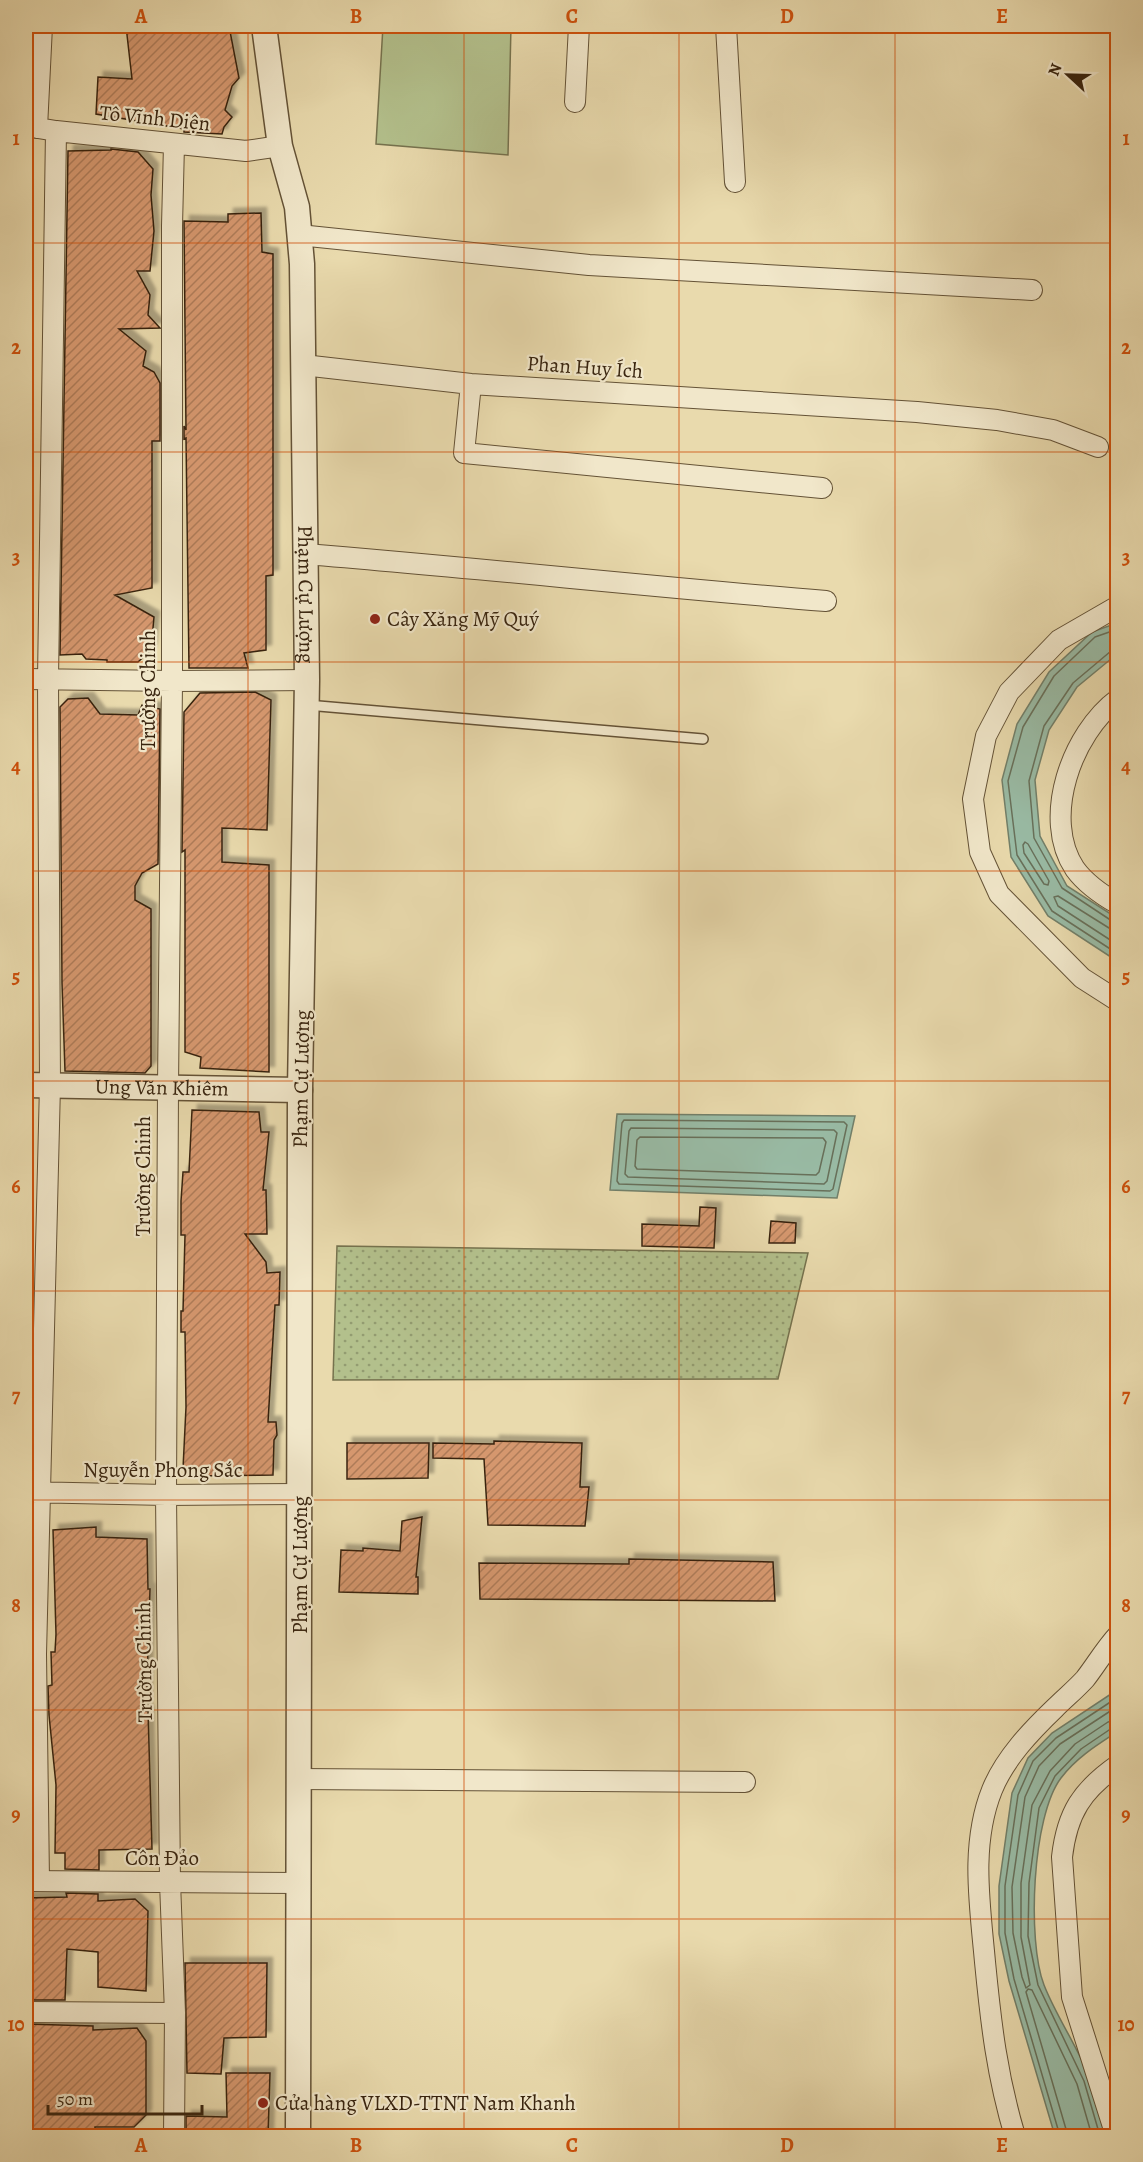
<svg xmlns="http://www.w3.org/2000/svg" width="1143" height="2162" viewBox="0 0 1143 2162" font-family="Alegreya,serif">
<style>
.grass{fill:url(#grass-dots);stroke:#76724e;stroke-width:1.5}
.garden{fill:#b3c08c;stroke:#76724e;stroke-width:1.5}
.water{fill:#99bba5;stroke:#727f69;stroke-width:1.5}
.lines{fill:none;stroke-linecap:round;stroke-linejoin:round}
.shore{stroke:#68705a;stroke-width:1.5}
.building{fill:url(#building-hatch);stroke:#38240f;stroke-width:1.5;filter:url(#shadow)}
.service-casing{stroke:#645236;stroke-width:12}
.minor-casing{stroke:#645236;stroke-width:22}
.tertiary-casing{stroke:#645236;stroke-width:27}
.service{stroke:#f1e7ca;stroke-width:9}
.minor{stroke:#f1e7ca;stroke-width:20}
.tertiary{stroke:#f1e7ca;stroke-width:24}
.grid{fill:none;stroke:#ce510c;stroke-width:1.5;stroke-opacity:0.55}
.poi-dot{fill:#8f2418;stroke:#f1e7ca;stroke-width:2}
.labels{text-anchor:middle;stroke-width:4.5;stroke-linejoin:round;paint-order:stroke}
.street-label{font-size:21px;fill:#38240f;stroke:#f1e7ca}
.poi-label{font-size:21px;fill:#38240f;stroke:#f1e7ca;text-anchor:start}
.neatline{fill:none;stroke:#ce510c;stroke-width:2}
.grid-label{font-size:20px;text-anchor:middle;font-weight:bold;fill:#ce510c}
</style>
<defs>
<pattern id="grass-dots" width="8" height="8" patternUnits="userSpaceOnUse" patternTransform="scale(1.5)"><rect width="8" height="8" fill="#b3c08c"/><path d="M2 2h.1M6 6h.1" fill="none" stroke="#939c71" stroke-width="1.8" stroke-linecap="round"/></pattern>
<pattern id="building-hatch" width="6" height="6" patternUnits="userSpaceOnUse" patternTransform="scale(1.5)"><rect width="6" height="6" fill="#d5976e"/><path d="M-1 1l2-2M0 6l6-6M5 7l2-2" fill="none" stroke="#ae7b59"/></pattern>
<filter id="shadow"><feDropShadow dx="5.5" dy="-5.5" stdDeviation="1.5" flood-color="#0004"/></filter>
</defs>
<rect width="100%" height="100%" fill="#e9daad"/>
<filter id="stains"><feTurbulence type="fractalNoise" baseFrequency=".00333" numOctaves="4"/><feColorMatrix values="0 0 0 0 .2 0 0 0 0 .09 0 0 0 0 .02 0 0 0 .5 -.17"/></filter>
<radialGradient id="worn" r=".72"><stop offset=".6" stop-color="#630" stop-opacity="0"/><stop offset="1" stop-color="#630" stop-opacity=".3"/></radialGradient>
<path class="grass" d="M 337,1246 L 808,1253 L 778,1379 L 333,1380 Z"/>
<path class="garden" d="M 383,26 L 511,26 L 508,155 L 376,144 Z"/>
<path class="water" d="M 1117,623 L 1117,654 L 1077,687 L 1049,730 L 1035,780 L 1040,836 L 1067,886 L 1117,918 L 1117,961 L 1048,916 L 1011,857 L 1002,780 L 1017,724 L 1049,672 L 1092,632 Z
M 617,1114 L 855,1116 L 837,1198 L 610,1190 Z
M 1117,1690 L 1117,1732 C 1097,1745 1076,1758 1061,1778 C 1032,1816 1027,1941 1044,1985 C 1057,2018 1078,2047 1090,2079 C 1097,2098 1101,2118 1106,2136 L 1055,2136 L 1009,1981 L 999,1934 L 999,1886 L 1012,1793 L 1028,1758 L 1052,1733 Z"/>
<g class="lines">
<path class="shore" d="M 1118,629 L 1095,637 L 1054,676 L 1023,727 L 1008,781 L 1017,855 L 1052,911 L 1118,954
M 1118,649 L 1111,651 L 1073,683 L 1044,726 L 1029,781 L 1034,838 L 1062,888 L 1112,921 L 1118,922
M 1025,842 L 1028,844 L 1049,881 L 1048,885 L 1044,884 L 1024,853 L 1023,845 Z
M 1118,930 L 1109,928 L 1058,896 L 1054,897 L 1058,906 L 1118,945
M 624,1120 L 844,1122 L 847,1125 L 833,1189 L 830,1191 L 619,1184 L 617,1181 L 622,1123 Z
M 631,1128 L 834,1130 L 837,1133 L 827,1181 L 824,1184 L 628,1177 L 625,1174 L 629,1131 Z
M 640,1137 L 823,1138 L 826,1142 L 819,1172 L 816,1175 L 637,1169 L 635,1166 L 637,1140 Z
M 1118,1706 L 1060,1744 L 1039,1766 L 1025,1797 L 1012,1887 L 1013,1933 L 1022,1977 L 1026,1988 L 1030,1985 L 1021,1937 L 1021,1883 L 1032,1805 L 1050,1771 L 1075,1744 L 1108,1722 L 1118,1720
M 1060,2136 L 1014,1979 L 1005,1933 L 1005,1886 L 1018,1795 L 1033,1761 L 1056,1738 L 1118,1697
M 1068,2136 L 1026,1992 L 1028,1989 L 1032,1990 L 1077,2084 L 1092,2136
M 1100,2136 L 1084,2081 L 1038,1985 L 1028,1936 L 1029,1883 L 1039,1808 L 1055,1776 L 1081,1749 L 1112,1728 L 1118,1727"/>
</g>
<path class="building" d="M 126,26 L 229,26 L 239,78 L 232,86 L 225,110 L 232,117 L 224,127 L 222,134 L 184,132 L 184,129 L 96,114 L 98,77 L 132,79 Z
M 111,149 L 138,152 L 153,169 L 151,195 L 154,231 L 150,271 L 137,271 L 150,295 L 148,315 L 160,328 L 119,329 L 146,351 L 143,366 L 154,372 L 160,383 L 160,441 L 152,441 L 152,588 L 115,595 L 154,617 L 151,650 L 138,662 L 107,662 L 107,660 L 86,659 L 82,654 L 60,655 L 68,151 L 111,150 Z
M 261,213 L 262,252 L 273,254 L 273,575 L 266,576 L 266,650 L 244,653 L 248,668 L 189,668 L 186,438 L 184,439 L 184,426 L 186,430 L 184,221 L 228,222 L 228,214 Z
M 255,692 L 271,700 L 267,830 L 222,828 L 222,862 L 269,865 L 269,1072 L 200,1068 L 201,1057 L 185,1052 L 185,850 L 182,852 L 184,712 L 200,693 Z
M 88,698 L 100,714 L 138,715 L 142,705 L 160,709 L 158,864 L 142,873 L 135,886 L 135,900 L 151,909 L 151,1066 L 145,1073 L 65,1071 L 62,983 L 60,707 L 68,699 Z
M 192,1110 L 259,1112 L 261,1132 L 269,1132 L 263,1190 L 266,1190 L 267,1234 L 245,1234 L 266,1262 L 267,1273 L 280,1272 L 279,1305 L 275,1305 L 268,1422 L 276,1422 L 277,1435 L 274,1440 L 273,1475 L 191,1476 L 183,1469 L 186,1407 L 185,1332 L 181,1332 L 181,1311 L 183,1311 L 185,1235 L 181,1235 L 181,1201 L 183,1172 L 189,1172 Z
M 700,1207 L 716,1208 L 714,1248 L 642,1246 L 642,1224 L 699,1226 Z
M 771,1221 L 796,1223 L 795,1243 L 769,1243 Z
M 494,1441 L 582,1443 L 580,1487 L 589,1487 L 585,1526 L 488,1525 L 484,1459 L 433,1458 L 433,1443 L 494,1444 Z
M 347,1443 L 429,1443 L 428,1478 L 347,1479 Z
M 422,1517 L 416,1577 L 418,1577 L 418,1594 L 339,1592 L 341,1550 L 363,1551 L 363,1548 L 400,1551 L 402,1521 Z
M 96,1527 L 96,1537 L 147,1539 L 148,1589 L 150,1589 L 146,1711 L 148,1711 L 152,1849 L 99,1850 L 99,1870 L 65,1869 L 65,1853 L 55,1853 L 56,1785 L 49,1715 L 48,1686 L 52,1685 L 51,1652 L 55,1652 L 56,1634 L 53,1530 Z
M 629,1559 L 773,1562 L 775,1601 L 480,1599 L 479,1563 L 629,1564 Z
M 66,1893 L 98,1894 L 98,1901 L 135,1899 L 148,1911 L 146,1991 L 98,1987 L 98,1952 L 67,1949 L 65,2000 L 26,2000 L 26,1898 L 67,1897 Z
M 185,1963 L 267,1963 L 266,2037 L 224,2038 L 221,2074 L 187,2073 Z
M 26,2024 L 93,2026 L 93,2030 L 137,2028 L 146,2041 L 146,2115 L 134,2127 L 95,2127 L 95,2132 L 26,2129 Z
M 226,2073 L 270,2073 L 268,2136 L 186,2136 L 186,2116 L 227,2117 Z"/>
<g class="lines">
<defs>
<path id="service" d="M 307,705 L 703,739"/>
<path id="minor" d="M 726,26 L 735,182
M 575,102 L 579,26
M 26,126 L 56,131 L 246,151 L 280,146
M 37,128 L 42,26
M 299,235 L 589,265 L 1032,290
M 303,365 L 471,384 L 917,412 L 997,420 L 1053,430 L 1098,447
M 471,384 L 464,453 L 822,488
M 305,554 C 479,568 652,587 826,601
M 1118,606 L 1059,640 L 1009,692 L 986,736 L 973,799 L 980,852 L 999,894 L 1082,978 L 1118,1001
M 26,679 L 172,681 L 307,680
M 1118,699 C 1072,733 1041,818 1075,869 C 1086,884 1102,895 1118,904
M 26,1492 L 166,1495 L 300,1494
M 299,1779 L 745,1782
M 26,1881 L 299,1883
M 39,1881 L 36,1654 L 50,1085 L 48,679 L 56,131
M 26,2012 L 175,2013
M 174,2136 L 175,2013 L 170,1882 L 166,1495 L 168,1088 L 172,681 L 172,226 L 174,144
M 1015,2136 C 997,2076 991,2024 985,1962 C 980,1905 970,1845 992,1790 C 1005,1758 1031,1731 1055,1708 C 1065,1698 1076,1689 1085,1679 C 1096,1665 1105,1649 1118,1635
M 1116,2136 L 1072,1997 L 1062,1857 C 1067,1813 1082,1790 1118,1765"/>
<g id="tertiary">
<path id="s1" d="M 264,26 L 280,146 L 297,207 L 302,264 L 307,680 L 300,1090 L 298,2136"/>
<path id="s2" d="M 26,1085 L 300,1090"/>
</g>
</defs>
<use href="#service" class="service-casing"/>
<use href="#minor" class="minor-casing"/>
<use href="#tertiary" class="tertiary-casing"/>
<use href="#service" class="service"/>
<use href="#minor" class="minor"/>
<use href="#tertiary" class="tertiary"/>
</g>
<path class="grid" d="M 248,26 L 248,2136M 464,26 L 464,2136M 679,26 L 679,2136M 895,26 L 895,2136M 26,243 L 1118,243M 26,452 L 1118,452M 26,662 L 1118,662M 26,871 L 1118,871M 26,1081 L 1118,1081M 26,1291 L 1118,1291M 26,1500 L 1118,1500M 26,1710 L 1118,1710M 26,1919 L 1118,1919"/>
<g class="poi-dot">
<circle cx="375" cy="619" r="6"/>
<circle cx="263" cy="2103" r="6"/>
</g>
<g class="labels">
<g class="street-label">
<text transform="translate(155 118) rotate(6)" y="7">Tô Vĩnh Diện</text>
<text transform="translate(585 367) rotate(4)" y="7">Phan Huy Ích</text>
<text dy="7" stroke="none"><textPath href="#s1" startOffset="572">Phạm Cự Lượng</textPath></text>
<text transform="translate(148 690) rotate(-90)" y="7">Trường Chinh</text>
<text transform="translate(301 1079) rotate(-89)" y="7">Phạm Cự Lượng</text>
<text dy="7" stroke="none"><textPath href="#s2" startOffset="136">Ung Văn Khiêm</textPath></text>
<text transform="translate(143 1176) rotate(-90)" y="7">Trường Chinh</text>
<text x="163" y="1477">Nguyễn Phong Sắc</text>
<text transform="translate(300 1565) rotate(-90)" y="7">Phạm Cự Lượng</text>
<text transform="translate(144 1662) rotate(-91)" y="7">Trường Chinh</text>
<text x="162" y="1865">Côn Đảo</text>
</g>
<g class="poi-label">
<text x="387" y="626">Cây Xăng Mỹ Quý</text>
<text x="275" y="2110">Cửa hàng VLXD-TTNT Nam Khanh</text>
</g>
</g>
<rect width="1143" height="2162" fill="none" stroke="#e9daad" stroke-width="66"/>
<g transform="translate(1068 75) rotate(292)" stroke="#f1e7ca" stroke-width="4.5" paint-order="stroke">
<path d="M0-4.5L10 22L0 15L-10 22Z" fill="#38240f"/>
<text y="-9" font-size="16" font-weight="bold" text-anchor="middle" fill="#38240f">N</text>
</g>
<path d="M48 2105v9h154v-9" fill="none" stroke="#38240f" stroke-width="3"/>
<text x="57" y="2105" font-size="18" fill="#38240f" stroke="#f1e7ca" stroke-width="4.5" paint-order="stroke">50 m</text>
<rect x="33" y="33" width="1077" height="2096" class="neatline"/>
<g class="grid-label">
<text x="141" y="23">A</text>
<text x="356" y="23">B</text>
<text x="572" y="23">C</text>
<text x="787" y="23">D</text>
<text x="1002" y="23">E</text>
<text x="16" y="145">1</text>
<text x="1126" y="145">1</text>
<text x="16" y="354">2</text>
<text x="1126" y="354">2</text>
<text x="16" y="564">3</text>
<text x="1126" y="564">3</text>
<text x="16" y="773">4</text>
<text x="1126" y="773">4</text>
<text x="16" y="983">5</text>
<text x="1126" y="983">5</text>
<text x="16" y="1193">6</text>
<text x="1126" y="1193">6</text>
<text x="16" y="1402">7</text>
<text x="1126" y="1402">7</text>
<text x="16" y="1612">8</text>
<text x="1126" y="1612">8</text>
<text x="16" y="1821">9</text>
<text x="1126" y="1821">9</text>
<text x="16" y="2031">10</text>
<text x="1126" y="2031">10</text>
<text x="141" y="2152">A</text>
<text x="356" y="2152">B</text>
<text x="572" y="2152">C</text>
<text x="787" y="2152">D</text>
<text x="1002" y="2152">E</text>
</g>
<rect width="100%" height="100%" filter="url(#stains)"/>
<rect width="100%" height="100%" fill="url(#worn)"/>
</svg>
